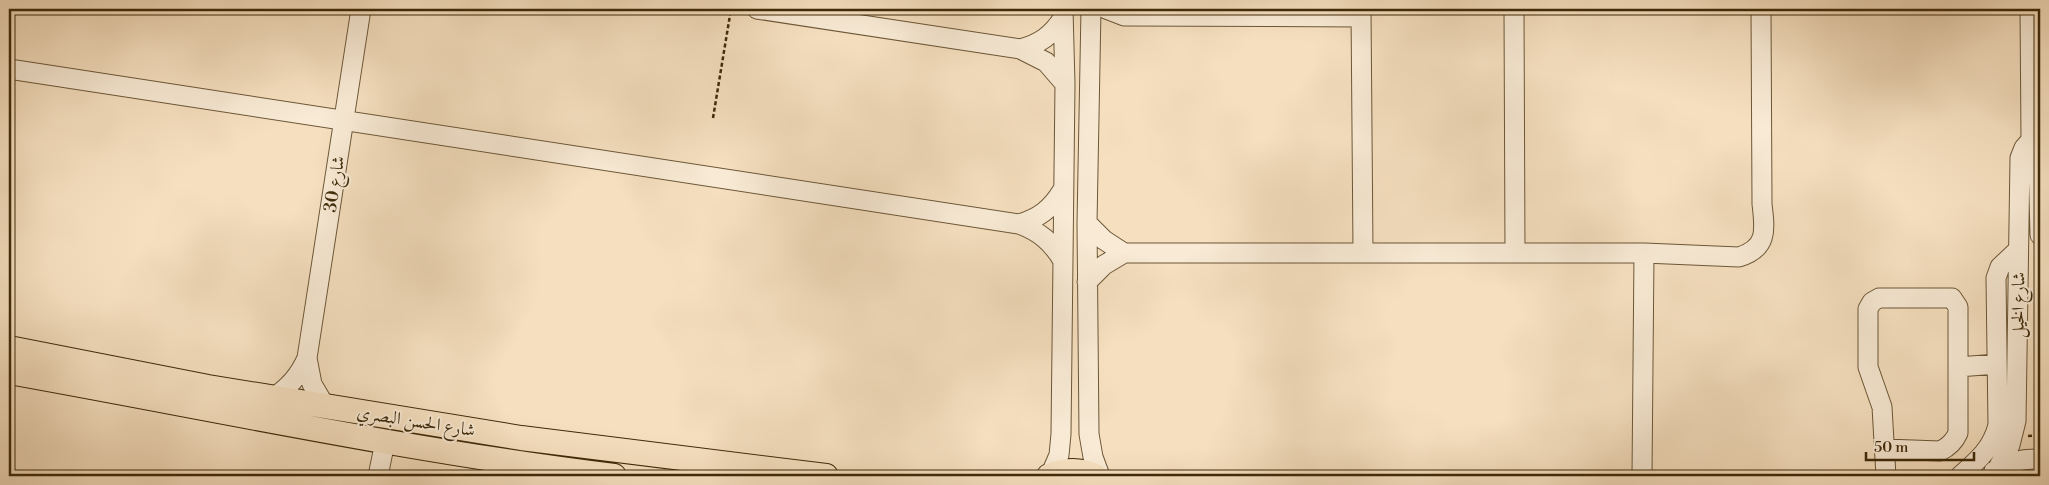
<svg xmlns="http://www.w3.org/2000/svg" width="2049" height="485" viewBox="0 0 2049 485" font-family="'Libre Bodoni',Amiri,serif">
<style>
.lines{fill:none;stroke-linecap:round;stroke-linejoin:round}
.minor-casing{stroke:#6c5737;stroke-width:21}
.major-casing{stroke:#3f2a0a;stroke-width:26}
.path{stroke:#3f2a0a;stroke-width:2.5;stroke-dasharray:4 2.5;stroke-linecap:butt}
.minor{stroke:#f8ead5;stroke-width:19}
.major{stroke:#f5dfbf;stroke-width:24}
.labels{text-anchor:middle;stroke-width:4;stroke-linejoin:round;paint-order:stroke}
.street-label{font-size:18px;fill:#3f2a0a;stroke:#f8ead5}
</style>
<rect width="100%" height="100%" fill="#f5dfbf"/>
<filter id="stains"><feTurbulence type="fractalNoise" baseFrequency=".004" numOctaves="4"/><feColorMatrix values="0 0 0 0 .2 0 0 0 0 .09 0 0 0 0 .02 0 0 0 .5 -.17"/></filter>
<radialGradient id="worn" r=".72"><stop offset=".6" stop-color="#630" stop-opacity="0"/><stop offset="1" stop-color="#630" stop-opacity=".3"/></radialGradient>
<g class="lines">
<defs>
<path id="minor" d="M 757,9 L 1020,49 L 1046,62 L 1065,84
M 1091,9 L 1087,223 L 1089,434 L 1093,457 L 1100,476
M 1106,9 L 1124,16 L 1361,17
M 1361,9 L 1363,252
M 1514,9 L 1515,253
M 2030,9 L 2031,140 L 2038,159 L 2040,235
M 1020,49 C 1040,44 1052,35 1063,18
M 9,69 L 1019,224 C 1040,232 1052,242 1063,261
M 1087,223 L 1104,240 L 1124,253
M 1019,224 C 1039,218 1051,209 1062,191
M 1087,282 L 1104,265 L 1124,253 L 1644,253 L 1739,257 C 1768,248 1765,230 1762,204 L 1761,9
M 307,358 L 312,384 L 325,406
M 1958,367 L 1997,364
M 273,398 C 289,387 299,376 307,358 L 361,9
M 1885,449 L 1940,451 C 1949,447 1954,442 1958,433 L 1958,307 L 1952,298 L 1879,298 L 1872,302 L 1868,309 L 1868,367 L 1882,407 L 1886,476
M 1997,470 L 2010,445 L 2016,421 L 2020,158 L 2024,148 L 2031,140
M 1994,471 C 2009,461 2023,459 2040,459
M 378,476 L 385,442
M 1050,476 L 1059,455 L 1061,434 L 1065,84 L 1063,9
M 1642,476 L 1644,253
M 1960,476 C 1977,461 1992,449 1998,425 L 1996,278 L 2000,267 L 2018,250"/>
<path id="major" d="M 9,348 L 208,387 L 521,438 L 826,476
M 9,372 C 210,408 410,451 614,476
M 1049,476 C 1064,470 1080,469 1095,476"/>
</defs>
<use href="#minor" class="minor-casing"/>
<use href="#major" class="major-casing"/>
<path class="path" d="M 713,118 L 731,9
M 2028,436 L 2040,435"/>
<use href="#minor" class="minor"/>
<use href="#major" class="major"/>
</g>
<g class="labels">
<g class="street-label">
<text transform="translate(334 184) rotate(-81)" y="6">شارع 30</text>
<text transform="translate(2018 305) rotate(-89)" y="6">شارع الخيل</text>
<text transform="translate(416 421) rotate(9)" y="6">شارع الحسن البصري</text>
</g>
</g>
<rect width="2049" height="485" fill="none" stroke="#f5dfbf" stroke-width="30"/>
<rect x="10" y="10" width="2029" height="465" fill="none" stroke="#3f2a0a" stroke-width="2.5"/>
<rect x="15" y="15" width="2019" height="455" fill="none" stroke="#3f2a0a"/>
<path d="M1866 452v8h108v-8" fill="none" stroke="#3f2a0a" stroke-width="2.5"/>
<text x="1874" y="452" font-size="15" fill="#3f2a0a" stroke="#f8ead5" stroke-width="4" paint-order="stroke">50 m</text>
<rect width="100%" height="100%" filter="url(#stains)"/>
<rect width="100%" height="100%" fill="url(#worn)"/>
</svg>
